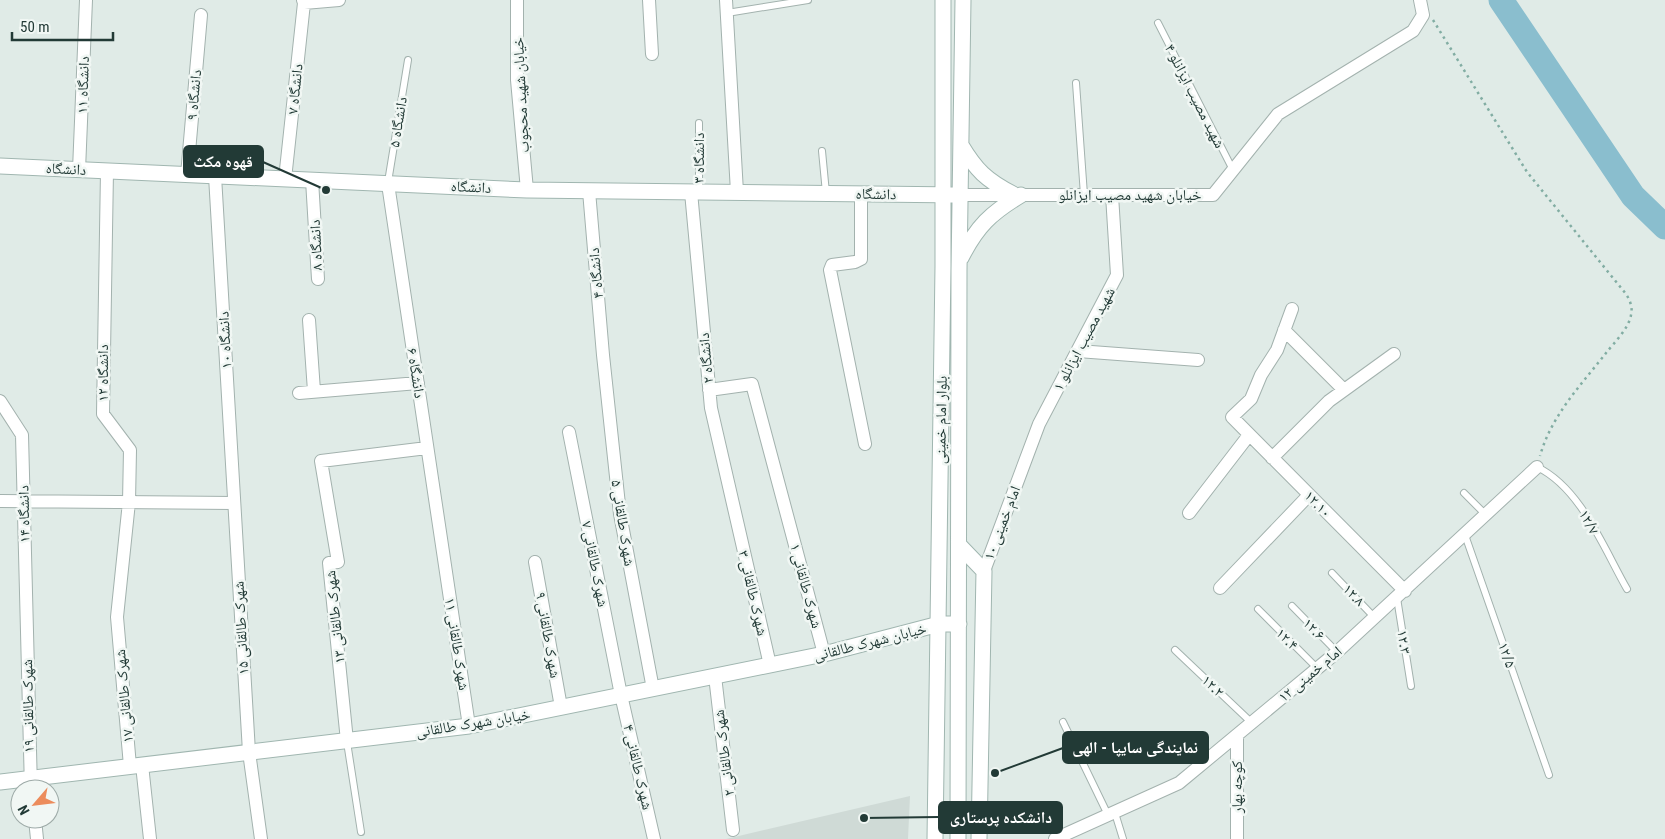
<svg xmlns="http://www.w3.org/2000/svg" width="1665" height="839" viewBox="0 0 1665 839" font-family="'Roboto Condensed','Noto Naskh Arabic',sans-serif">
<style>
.built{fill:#cfdad6}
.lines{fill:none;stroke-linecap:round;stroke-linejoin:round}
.river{stroke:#8abece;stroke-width:25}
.lane-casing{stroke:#a3b2ae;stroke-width:8}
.street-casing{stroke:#a3b2ae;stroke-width:14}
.secondary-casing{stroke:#a0b6b0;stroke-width:17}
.path{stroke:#82ada3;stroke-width:2.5;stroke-dasharray:2.5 4;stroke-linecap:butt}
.lane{stroke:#fff;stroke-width:6}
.street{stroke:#fff;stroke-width:12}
.secondary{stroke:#fff;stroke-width:15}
.labels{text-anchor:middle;stroke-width:5;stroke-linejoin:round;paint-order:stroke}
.street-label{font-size:15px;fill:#223a36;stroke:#f1f7f4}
.leader{fill:none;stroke:#223a36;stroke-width:2}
.callout-dot{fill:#223a36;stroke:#f1f7f4;stroke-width:2}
.callout{fill:#223a36;stroke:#223a36;stroke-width:2}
.callout-label{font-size:16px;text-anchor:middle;font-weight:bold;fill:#fff}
</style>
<rect width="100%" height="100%" fill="#e0ebe7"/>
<path class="built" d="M 910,796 L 908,839 L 726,839 Z"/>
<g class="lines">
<path class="river" d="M 1501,0 L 1633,196 L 1665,227"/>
<defs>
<path id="lane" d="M 727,13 L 808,0
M 1158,23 L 1233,170
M 1076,83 L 1084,195
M 822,151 L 826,193
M 388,182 L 408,60
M 699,191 L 699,123
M 1537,467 C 1581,488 1604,549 1627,589
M 1464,493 L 1486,515
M 1465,535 L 1549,775
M 1332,573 L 1375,618
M 1397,598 L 1411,686
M 1292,606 L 1337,652
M 1258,609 L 1317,668
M 1175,650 L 1252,723
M 1063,722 L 1108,815
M 347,742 L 361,832
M 1115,813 L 1123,839"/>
<path id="street" d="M 517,0 L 517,80 L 527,190
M 649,0 L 652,54
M 726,0 L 737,192
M 304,3 L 339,0
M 79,170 L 86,0
M 107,171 L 103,414 L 130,450 L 129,502 L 117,617 L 130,766
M 187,175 L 201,15
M 215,176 L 249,752 L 261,839
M 285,179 L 304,3 L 303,0
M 312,180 L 318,279
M 388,184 L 469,726
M 589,191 L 603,355 L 620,514 L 653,689
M 691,192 L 711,408 L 770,665
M 861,194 L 861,259 L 855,262 L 832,265 L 830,270 L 865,444
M 960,195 L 1213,195 L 1278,114 L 1413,31 L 1423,15 L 1420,0
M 1292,309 L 1277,350 L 1261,375 L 1251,399 L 1232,417 L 1405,591
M 309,320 L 314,391
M 1284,330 L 1344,390
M 1078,351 L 1198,360
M 709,390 L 752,384 L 824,654
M 299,393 L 418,383
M 0,401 L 22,435 L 31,789
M 569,432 L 621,695 L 654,839
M 1272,458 L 1329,401 L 1394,354
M 0,501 L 234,503
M 1189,513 L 1249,435
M 535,562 L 561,707
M 984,571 L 1039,424 L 1117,275 L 1112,195
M 1220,588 L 1309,495
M 715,676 L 733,830
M 1237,736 L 1237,839
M 347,741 L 329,563 L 338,562 L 321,461 L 427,448
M 142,765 L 150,839
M 35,819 L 37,839
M 1055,839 L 1179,783 L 1337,652 L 1537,467"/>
<path id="secondary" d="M 961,145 C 976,170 986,180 1013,194
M 0,166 L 527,190 L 960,195
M 961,258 C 977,226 991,213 1021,195
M 959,545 L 984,571 L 979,839
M 0,782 L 469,726 L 824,654 L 939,624 L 959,624
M 935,839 L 943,266 L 943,0
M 958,839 L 959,270 L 963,0"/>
</defs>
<use href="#lane" class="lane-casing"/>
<use href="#street" class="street-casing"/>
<use href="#secondary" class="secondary-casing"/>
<path class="path" d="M 1433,20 L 1527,172 L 1626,294 C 1630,300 1633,308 1631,315 C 1629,328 1614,343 1606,353 C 1581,385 1551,416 1540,456"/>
<use href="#lane" class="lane"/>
<use href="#street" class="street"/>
<use href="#secondary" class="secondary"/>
</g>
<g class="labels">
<g class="street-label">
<text transform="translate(83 85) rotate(-88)" y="5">دانشگاه ۱۱</text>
<text transform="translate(295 89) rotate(-84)" y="5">دانشگاه ۷</text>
<text transform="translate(194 95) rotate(-85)" y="5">دانشگاه ۹</text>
<text transform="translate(521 95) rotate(-93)" y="5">خیابان شهید محجوب</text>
<text transform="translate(1195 96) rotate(63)" y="5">شهید مصیب ایزانلو ۴</text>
<text transform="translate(398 122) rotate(-81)" y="5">دانشگاه ۵</text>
<text transform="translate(699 158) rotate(-90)" y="5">دانشگاه ۳</text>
<text transform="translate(66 169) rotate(3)" y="5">دانشگاه</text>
<text transform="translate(471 187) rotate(3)" y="5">دانشگاه</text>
<text transform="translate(876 194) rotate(1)" y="5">دانشگاه</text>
<text x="1130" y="200">خیابان شهید مصیب ایزانلو</text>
<text transform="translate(316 245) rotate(-93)" y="5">دانشگاه ۸</text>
<text transform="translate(596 273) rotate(-95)" y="5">دانشگاه ۴</text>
<text transform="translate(1084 339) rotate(-62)" y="5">شهید مصیب ایزانلو ۱</text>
<text transform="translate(225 340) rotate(-93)" y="5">دانشگاه ۱۰</text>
<text transform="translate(706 358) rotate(-95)" y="5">دانشگاه ۲</text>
<text transform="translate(103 373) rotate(-90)" y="5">دانشگاه ۱۲</text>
<text transform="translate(416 373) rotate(81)" y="5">دانشگاه ۶</text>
<text transform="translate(941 420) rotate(-89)" y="5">بلوار امام خمینی</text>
<text transform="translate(1318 504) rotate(45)" y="5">۱۲.۱۰</text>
<text transform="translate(24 514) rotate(-91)" y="5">دانشگاه ۱۴</text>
<text transform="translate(1589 522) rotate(61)" y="5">۱۲/۷</text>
<text transform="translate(623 523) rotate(81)" y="5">شهرک طالقانی ۵</text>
<text transform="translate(1002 523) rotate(-69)" y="5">امام خمینی ۱۰</text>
<text transform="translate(595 564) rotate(79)" y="5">شهرک طالقانی ۷</text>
<text transform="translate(806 586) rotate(75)" y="5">شهرک طالقانی ۱</text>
<text transform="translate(753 593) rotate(77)" y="5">شهرک طالقانی ۳</text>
<text transform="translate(1354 595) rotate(46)" y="5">۱۲.۸</text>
<text transform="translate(335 617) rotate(-96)" y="5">شهرک طالقانی ۱۳</text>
<text transform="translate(241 628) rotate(-93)" y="5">شهرک طالقانی ۱۵</text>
<text transform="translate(1314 629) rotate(45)" y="5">۱۲.۶</text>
<text transform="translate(548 635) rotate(80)" y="5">شهرک طالقانی ۹</text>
<text transform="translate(1287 639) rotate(45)" y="5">۱۲.۴</text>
<text transform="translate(870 642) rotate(-14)" y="5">خیابان شهرک طالقانی</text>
<text transform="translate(1404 642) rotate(81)" y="5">۱۲.۳</text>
<text transform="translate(457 644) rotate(81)" y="5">شهرک طالقانی ۱۱</text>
<text transform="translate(1507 655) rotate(71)" y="5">۱۲/۵</text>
<text transform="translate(1310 674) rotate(-40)" y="5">امام خمینی ۱۲</text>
<text transform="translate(1213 686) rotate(44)" y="5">۱۲.۲</text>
<text transform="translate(124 696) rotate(-95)" y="5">شهرک طالقانی ۱۷</text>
<text transform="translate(28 706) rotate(-91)" y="5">شهرک طالقانی ۱۹</text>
<text transform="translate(473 723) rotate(-9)" y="5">خیابان شهرک طالقانی</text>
<text transform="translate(724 753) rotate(-97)" y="5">شهرک طالقانی ۲</text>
<text transform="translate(638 767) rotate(77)" y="5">شهرک طالقانی ۴</text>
<text transform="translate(1237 787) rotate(-90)" y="5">کوچه بهار</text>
</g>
</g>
<path class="leader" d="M326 190L263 162M995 773L1063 748M864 818L939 817"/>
<g class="callout-dot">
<circle cx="326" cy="190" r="5"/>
<circle cx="995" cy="773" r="5"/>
<circle cx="864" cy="818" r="5"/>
</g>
<g class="callout">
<rect x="184" y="146" width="79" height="31" rx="5"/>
<rect x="1063" y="732" width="145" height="31" rx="5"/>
<rect x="939" y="802" width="123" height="31" rx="5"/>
</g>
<g class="callout-label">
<text x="223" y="167">قهوه مکث</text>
<text x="1135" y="753">نمایندگی سایپا - الهی</text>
<text x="1001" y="823">دانشکده پرستاری</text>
</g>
<g transform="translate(35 804) rotate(242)"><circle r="24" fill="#f1f7f4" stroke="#9eaba8"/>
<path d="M0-4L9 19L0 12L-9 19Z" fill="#ec8c5c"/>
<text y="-8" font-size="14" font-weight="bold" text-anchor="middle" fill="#223a36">N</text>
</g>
<path d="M12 32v8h101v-8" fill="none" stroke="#223a36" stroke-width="2.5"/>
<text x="20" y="32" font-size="15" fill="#223a36" stroke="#f1f7f4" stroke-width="4" paint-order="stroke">50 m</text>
</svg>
